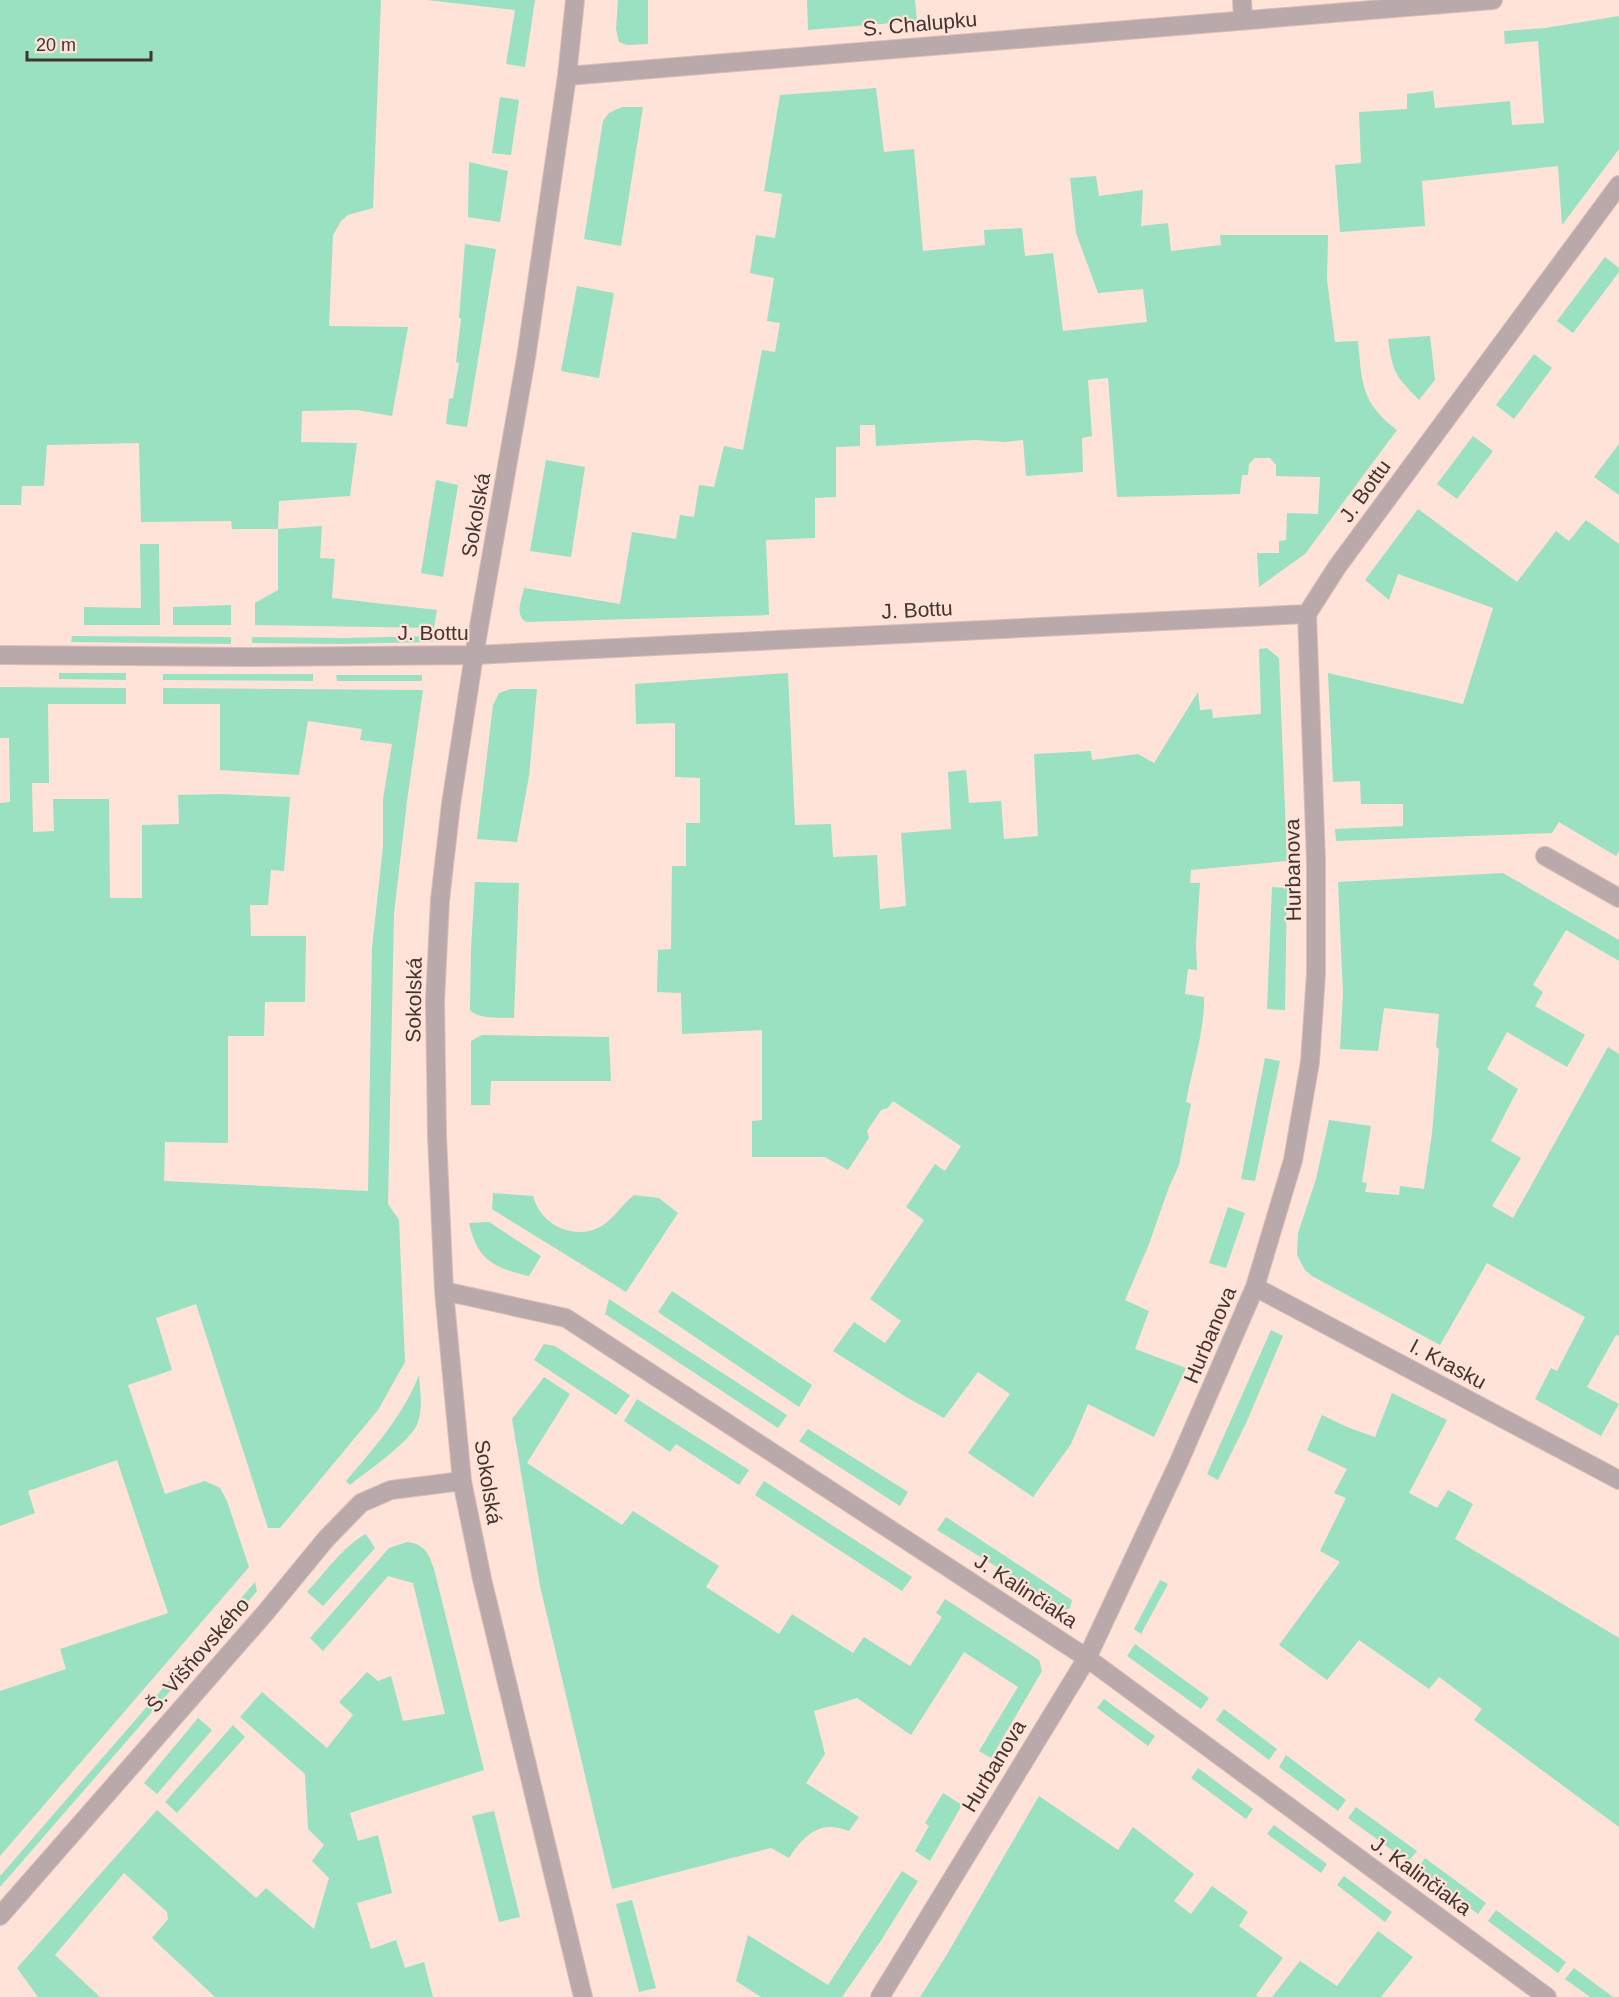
<svg xmlns="http://www.w3.org/2000/svg" width="1619" height="1997" viewBox="0 0 1619 1997" font-family="Helvetica,sans-serif">
<style>
.green{fill:#9ae1c1}
.lines{fill:none;stroke-linecap:round;stroke-linejoin:round}
.minor-casing{stroke:#d9bfb6;stroke-width:20}
.minor{stroke:#baa9ab;stroke-width:18}
.labels{text-anchor:middle;stroke-width:4.5;stroke-linejoin:round;paint-order:stroke}
.street-label{font-size:21px;fill:#42342f;stroke:#ffe2d8}
</style>
<rect width="100%" height="100%" fill="#ffe2d8"/>
<path class="green" d="M 0,0 L 381,0 L 373,208 L 348,215 L 341,221 L 333,235 L 329,326 L 408,327 L 392,416 L 357,410 L 302,411 L 301,442 L 357,443 L 350,496 L 279,501 L 278,529 L 322,526 L 320,558 L 335,559 L 332,598 L 437,610 L 434,628 L 255,625 L 255,603 L 278,590 L 278,529 L 232,529 L 231,521 L 141,522 L 139,443 L 47,445 L 44,486 L 22,486 L 21,505 L 0,505 Z
M 427,0 L 535,0 L 525,67 L 506,64 L 515,10 Z
M 618,0 L 648,0 L 648,44 L 627,45 L 619,42 L 616,29 Z
M 807,0 L 915,0 L 917,21 L 808,30 Z
M 1619,16 L 1619,149 L 1562,225 L 1558,166 L 1422,181 L 1425,226 L 1340,232 L 1335,165 L 1361,163 L 1359,112 L 1407,109 L 1407,94 L 1433,91 L 1435,108 L 1510,101 L 1512,125 L 1544,123 L 1538,41 L 1505,44 L 1504,31 L 1545,28 Z
M 876,88 L 884,152 L 914,149 L 923,251 L 985,245 L 984,230 L 1022,228 L 1025,256 L 1053,253 L 1063,331 L 1147,322 L 1143,289 L 1098,293 L 1076,233 L 1070,178 L 1096,176 L 1099,196 L 1143,190 L 1141,226 L 1168,223 L 1171,251 L 1221,245 L 1220,235 L 1328,235 L 1327,280 L 1335,342 L 1358,341 C 1362,383 1361,403 1397,430 L 1305,554 L 1259,587 L 1257,553 L 1279,553 L 1279,541 L 1286,540 L 1287,513 L 1318,514 L 1320,477 L 1276,476 L 1276,465 L 1270,458 L 1255,458 L 1249,464 L 1248,475 L 1242,475 L 1240,494 L 1117,497 L 1108,378 L 1088,380 L 1092,436 L 1082,438 L 1083,472 L 1026,476 L 1023,440 L 1005,442 L 975,440 L 876,446 L 875,425 L 860,425 L 860,446 L 836,447 L 836,497 L 815,498 L 815,538 L 766,540 L 769,615 L 526,622 C 514,614 522,600 524,588 L 620,604 L 632,532 L 676,539 L 680,515 L 694,517 L 699,485 L 714,487 L 724,446 L 743,450 L 762,350 L 775,352 L 780,323 L 767,321 L 774,278 L 750,273 L 756,235 L 775,238 L 782,194 L 764,191 L 780,95 Z
M 500,97 L 519,100 L 511,155 L 492,153 Z
M 622,107 L 643,107 L 621,246 L 584,239 L 603,121 L 609,113 Z
M 469,162 L 508,171 L 500,222 L 468,217 Z
M 465,244 L 496,249 L 467,427 L 446,424 L 449,399 L 453,398 L 459,363 L 456,362 L 461,319 L 459,318 Z
M 1605,257 L 1619,268 L 1619,272 L 1573,333 L 1557,321 Z
M 577,286 L 614,293 L 599,378 L 561,371 Z
M 1430,336 L 1435,380 L 1419,400 C 1395,375 1393,374 1388,339 Z
M 1534,354 L 1552,368 L 1514,419 L 1496,405 Z
M 1473,436 L 1493,451 L 1457,499 L 1437,484 Z
M 1619,444 L 1619,495 L 1594,477 Z
M 546,460 L 585,467 L 571,557 L 530,551 Z
M 436,480 L 458,485 L 443,577 L 421,573 Z
M 1418,509 L 1517,582 L 1556,531 L 1569,541 L 1586,520 L 1619,544 L 1619,851 L 1616,856 L 1559,822 L 1552,833 L 1336,841 L 1335,829 L 1403,826 L 1403,804 L 1361,804 L 1360,781 L 1333,782 L 1328,673 L 1463,704 L 1493,608 L 1398,574 L 1389,600 L 1365,580 Z
M 140,544 L 159,544 L 160,625 L 84,625 L 84,607 L 141,608 Z
M 231,605 L 231,625 L 173,625 L 173,607 Z
M 72,636 L 231,637 L 231,644 L 71,642 Z
M 432,636 L 433,642 L 343,644 L 252,643 L 252,637 L 342,638 Z
M 1267,648 L 1279,658 L 1287,861 L 1191,870 L 1190,883 L 1200,883 L 1196,943 L 1197,970 L 1188,969 L 1185,994 L 1204,997 C 1205,1030 1192,1069 1186,1102 L 1191,1104 L 1179,1165 L 1169,1187 L 1149,1244 L 1125,1300 L 1149,1311 L 1135,1349 L 1186,1368 L 1154,1437 L 1088,1404 L 1071,1444 L 1033,1497 L 968,1453 L 1010,1394 L 978,1372 L 944,1418 L 906,1397 L 833,1351 L 854,1322 L 885,1343 L 901,1321 L 870,1299 L 924,1220 L 906,1207 L 935,1164 L 945,1171 L 961,1146 L 893,1101 L 888,1108 L 881,1110 L 867,1131 L 869,1138 L 848,1170 L 825,1157 L 752,1157 L 752,1121 L 762,1120 L 762,1030 L 682,1034 L 681,993 L 657,992 L 658,950 L 671,949 L 672,866 L 686,866 L 686,823 L 700,823 L 700,778 L 675,777 L 675,723 L 636,724 L 635,684 L 788,673 L 795,825 L 831,824 L 833,857 L 877,855 L 880,909 L 906,906 L 901,833 L 951,829 L 948,772 L 966,770 L 969,803 L 1001,801 L 1004,839 L 1038,836 L 1034,754 L 1091,751 L 1092,760 L 1138,754 L 1154,763 L 1198,692 L 1200,710 L 1212,709 L 1213,718 L 1261,714 L 1259,649 Z
M 59,673 L 126,673 L 126,680 L 59,679 Z
M 163,674 L 313,674 L 313,681 L 163,680 Z
M 336,675 L 422,675 L 422,681 L 337,681 Z
M 0,687 L 126,688 L 126,704 L 48,704 L 49,783 L 32,783 L 33,832 L 54,831 L 53,799 L 109,799 L 110,898 L 142,898 L 142,825 L 179,824 L 178,795 L 220,794 L 290,797 L 284,871 L 271,870 L 268,905 L 250,905 L 251,936 L 306,936 L 305,1002 L 265,1002 L 264,1036 L 228,1036 L 228,1143 L 165,1142 L 164,1181 L 368,1191 L 372,948 L 383,846 L 383,799 L 392,744 L 360,740 L 362,729 L 308,721 L 299,775 L 220,770 L 220,704 L 163,704 L 163,688 L 423,690 L 407,801 L 394,914 L 388,1204 L 399,1220 L 405,1362 L 378,1410 L 280,1528 L 268,1528 L 196,1304 L 156,1318 L 172,1370 L 128,1385 L 165,1494 L 205,1481 L 220,1488 L 227,1501 L 249,1567 L 0,1856 L 0,1691 L 66,1669 L 60,1649 L 168,1613 L 117,1460 L 28,1491 L 35,1513 L 0,1526 L 0,803 L 10,802 L 9,738 L 0,738 Z
M 511,689 L 537,689 L 529,776 L 517,842 L 477,839 L 493,705 L 499,693 Z
M 1503,873 L 1619,940 L 1619,961 L 1566,930 L 1533,985 L 1543,992 L 1535,1006 L 1585,1035 L 1567,1067 L 1507,1032 L 1487,1069 L 1518,1089 L 1491,1141 L 1521,1158 L 1492,1206 L 1513,1218 L 1608,1047 L 1619,1054 L 1619,1336 L 1616,1335 L 1587,1387 L 1619,1404 L 1601,1436 L 1535,1399 L 1551,1368 L 1557,1371 L 1585,1317 L 1487,1263 L 1440,1345 L 1312,1276 L 1305,1270 L 1297,1255 L 1298,1233 L 1316,1179 L 1329,1120 L 1371,1126 L 1362,1182 L 1367,1183 L 1365,1192 L 1399,1195 L 1400,1186 L 1424,1189 L 1432,1133 L 1439,1049 L 1436,1047 L 1439,1014 L 1384,1008 L 1378,1051 L 1340,1049 L 1343,994 L 1338,882 Z
M 475,882 L 519,883 L 514,1018 C 501,1017 479,1020 470,1010 L 471,949 Z
M 1272,887 L 1287,888 L 1285,1010 L 1267,1009 Z
M 482,1035 L 609,1037 L 611,1081 L 491,1081 L 490,1105 L 471,1105 L 471,1041 Z
M 1265,1058 L 1280,1061 L 1255,1181 L 1241,1179 Z
M 493,1193 L 533,1196 C 540,1224 573,1241 600,1227 C 614,1219 622,1204 634,1195 L 659,1198 L 678,1213 L 626,1292 L 492,1209 Z
M 1228,1207 L 1245,1213 L 1226,1268 L 1209,1263 Z
M 489,1222 L 541,1256 L 529,1276 C 494,1268 477,1260 469,1223 Z
M 672,1291 L 812,1385 L 799,1407 L 658,1312 Z
M 609,1299 L 787,1415 L 778,1428 L 605,1314 Z
M 1271,1330 L 1283,1336 L 1247,1421 L 1218,1480 L 1207,1474 Z
M 544,1344 L 555,1346 L 630,1395 L 616,1415 L 534,1360 Z
M 419,1375 C 420,1390 423,1407 418,1422 C 412,1441 367,1471 350,1485 L 346,1481 C 374,1448 403,1416 419,1375 Z
M 544,1377 L 570,1394 L 527,1463 L 622,1525 L 633,1511 L 719,1566 L 706,1587 L 779,1634 L 792,1614 L 853,1653 L 864,1637 L 910,1666 L 942,1617 L 936,1613 L 945,1599 L 1039,1660 L 1042,1671 L 991,1758 L 979,1751 L 1018,1687 L 964,1652 L 911,1735 L 857,1698 L 814,1711 L 825,1754 L 806,1783 L 859,1817 L 849,1831 C 820,1819 804,1835 789,1858 L 771,1848 L 612,1889 L 540,1586 L 512,1419 Z
M 1392,1393 L 1447,1420 L 1409,1493 L 1437,1508 L 1448,1490 L 1473,1504 L 1455,1539 L 1619,1638 L 1619,1827 L 1474,1720 L 1482,1709 L 1439,1677 L 1429,1689 L 1359,1640 L 1327,1680 L 1279,1645 L 1340,1562 L 1320,1551 L 1346,1498 L 1334,1493 L 1347,1469 L 1307,1450 L 1322,1415 L 1347,1427 L 1375,1437 Z
M 637,1399 L 749,1470 L 739,1485 L 676,1444 L 670,1452 L 624,1421 Z
M 808,1429 L 908,1492 L 900,1506 L 799,1441 Z
M 764,1481 L 912,1577 L 902,1591 L 755,1495 Z
M 946,1517 L 1072,1600 L 1070,1608 L 1066,1610 L 937,1530 Z
M 366,1534 L 375,1548 L 323,1606 L 307,1592 C 324,1574 344,1545 366,1534 Z
M 407,1542 C 424,1544 429,1553 434,1569 L 484,1770 L 350,1813 L 358,1841 L 378,1835 L 392,1893 L 357,1903 L 371,1949 L 396,1940 L 405,1968 L 424,1962 L 433,1997 L 215,1997 L 152,1938 L 168,1919 L 167,1912 L 124,1873 L 55,1955 L 100,1997 L 38,1997 L 17,1968 L 157,1810 L 256,1898 L 266,1888 L 314,1929 L 329,1878 L 312,1861 L 324,1845 L 308,1829 L 305,1774 L 240,1717 L 262,1692 L 327,1748 L 353,1715 L 339,1702 L 367,1672 L 378,1681 L 391,1676 L 403,1721 L 445,1714 L 413,1583 L 388,1576 L 323,1651 L 310,1638 L 389,1548 Z
M 1160,1580 L 1168,1584 L 1141,1634 L 1134,1629 Z
M 255,1582 L 257,1591 L 0,1887 L 0,1876 Z
M 1135,1644 L 1209,1698 L 1201,1709 L 1127,1656 Z
M 1104,1699 L 1155,1736 L 1148,1746 L 1097,1708 Z
M 1224,1709 L 1277,1749 L 1269,1760 L 1216,1720 Z
M 198,1718 L 212,1730 L 157,1794 L 144,1783 Z
M 233,1725 L 245,1737 L 177,1813 L 165,1802 Z
M 1286,1755 L 1346,1800 L 1338,1811 L 1279,1767 Z
M 1198,1768 L 1253,1809 L 1246,1819 L 1191,1778 Z
M 943,1793 L 962,1805 L 930,1861 L 915,1851 L 929,1826 L 925,1823 Z
M 1039,1796 L 1118,1850 L 1133,1827 L 1194,1874 L 1174,1901 L 1191,1914 L 1212,1886 L 1248,1912 L 1239,1926 L 1283,1958 L 1256,1995 L 1258,1997 L 920,1997 L 946,1956 Z
M 1356,1807 L 1417,1851 L 1408,1862 L 1348,1818 Z
M 494,1811 L 520,1917 L 499,1922 L 472,1816 Z
M 1274,1825 L 1327,1864 L 1321,1873 L 1267,1834 Z
M 1425,1858 L 1486,1903 L 1478,1914 L 1417,1869 Z
M 902,1871 L 918,1881 L 882,1939 L 842,1997 L 761,1997 L 736,1981 L 748,1935 L 828,1985 Z
M 1344,1876 L 1392,1912 L 1385,1922 L 1337,1885 Z
M 632,1900 L 656,1988 L 639,1992 L 616,1904 Z
M 1496,1910 L 1566,1962 L 1558,1973 L 1488,1921 Z
M 1378,1931 L 1413,1957 L 1381,1997 L 1272,1997 L 1300,1961 L 1337,1986 Z
M 1574,1968 L 1613,1997 L 1590,1997 L 1565,1979 Z"/>
<g class="lines">
<defs>
<path id="minor" d="M 575,0 L 567,76 L 526,358 L 474,655 L 451,804 L 440,900 L 435,1001 L 437,1136 L 444,1291 L 462,1481 L 482,1579 L 583,1997
M 1242,0 L 1243,20
M 567,76 L 1493,0
M 1307,614 L 1337,567 L 1619,185
M 0,655 L 247,657 L 474,655 L 1307,614
M 1545,856 L 1619,898
M 1255,1287 L 1619,1480
M 444,1291 L 566,1318 L 1087,1658 L 1547,1997
M 0,1916 L 266,1612 L 326,1539 L 361,1503 L 391,1490 L 462,1481
M 880,1997 L 1087,1658 L 1178,1464 L 1255,1287 L 1293,1160 L 1310,1062 L 1316,974 L 1316,861 L 1307,614"/>
</defs>
<use href="#minor" class="minor-casing"/>
<use href="#minor" class="minor"/>
</g>
<g class="labels">
<g class="street-label">
<text transform="translate(920 24) rotate(-5)" y="7">S. Chalupku</text>
<text transform="translate(1365 491) rotate(-54)" y="7">J. Bottu</text>
<text transform="translate(476 515) rotate(-80)" y="7">Sokolská</text>
<text transform="translate(917 610) rotate(-3)" y="7">J. Bottu</text>
<text x="433" y="640">J. Bottu</text>
<text transform="translate(1293 870) rotate(-91)" y="7">Hurbanova</text>
<text transform="translate(414 1000) rotate(-89)" y="7">Sokolská</text>
<text transform="translate(1210 1335) rotate(-67)" y="7">Hurbanova</text>
<text transform="translate(1448 1364) rotate(28)" y="7">I. Krasku</text>
<text transform="translate(488 1482) rotate(81)" y="7">Sokolská</text>
<text transform="translate(1026 1591) rotate(33)" y="7">J. Kalinčiaka</text>
<text transform="translate(198 1655) rotate(-49)" y="7">Š. Višňovského</text>
<text transform="translate(994 1766) rotate(-59)" y="7">Hurbanova</text>
<text transform="translate(1421 1876) rotate(36)" y="7">J. Kalinčiaka</text>
</g>
</g>
<path d="M27 51v9h124v-9" fill="none" stroke="#42342f" stroke-width="3"/>
<text x="36" y="51" font-size="18" fill="#42342f" stroke="#ffe2d8" stroke-width="4.5" paint-order="stroke">20 m</text>
</svg>
